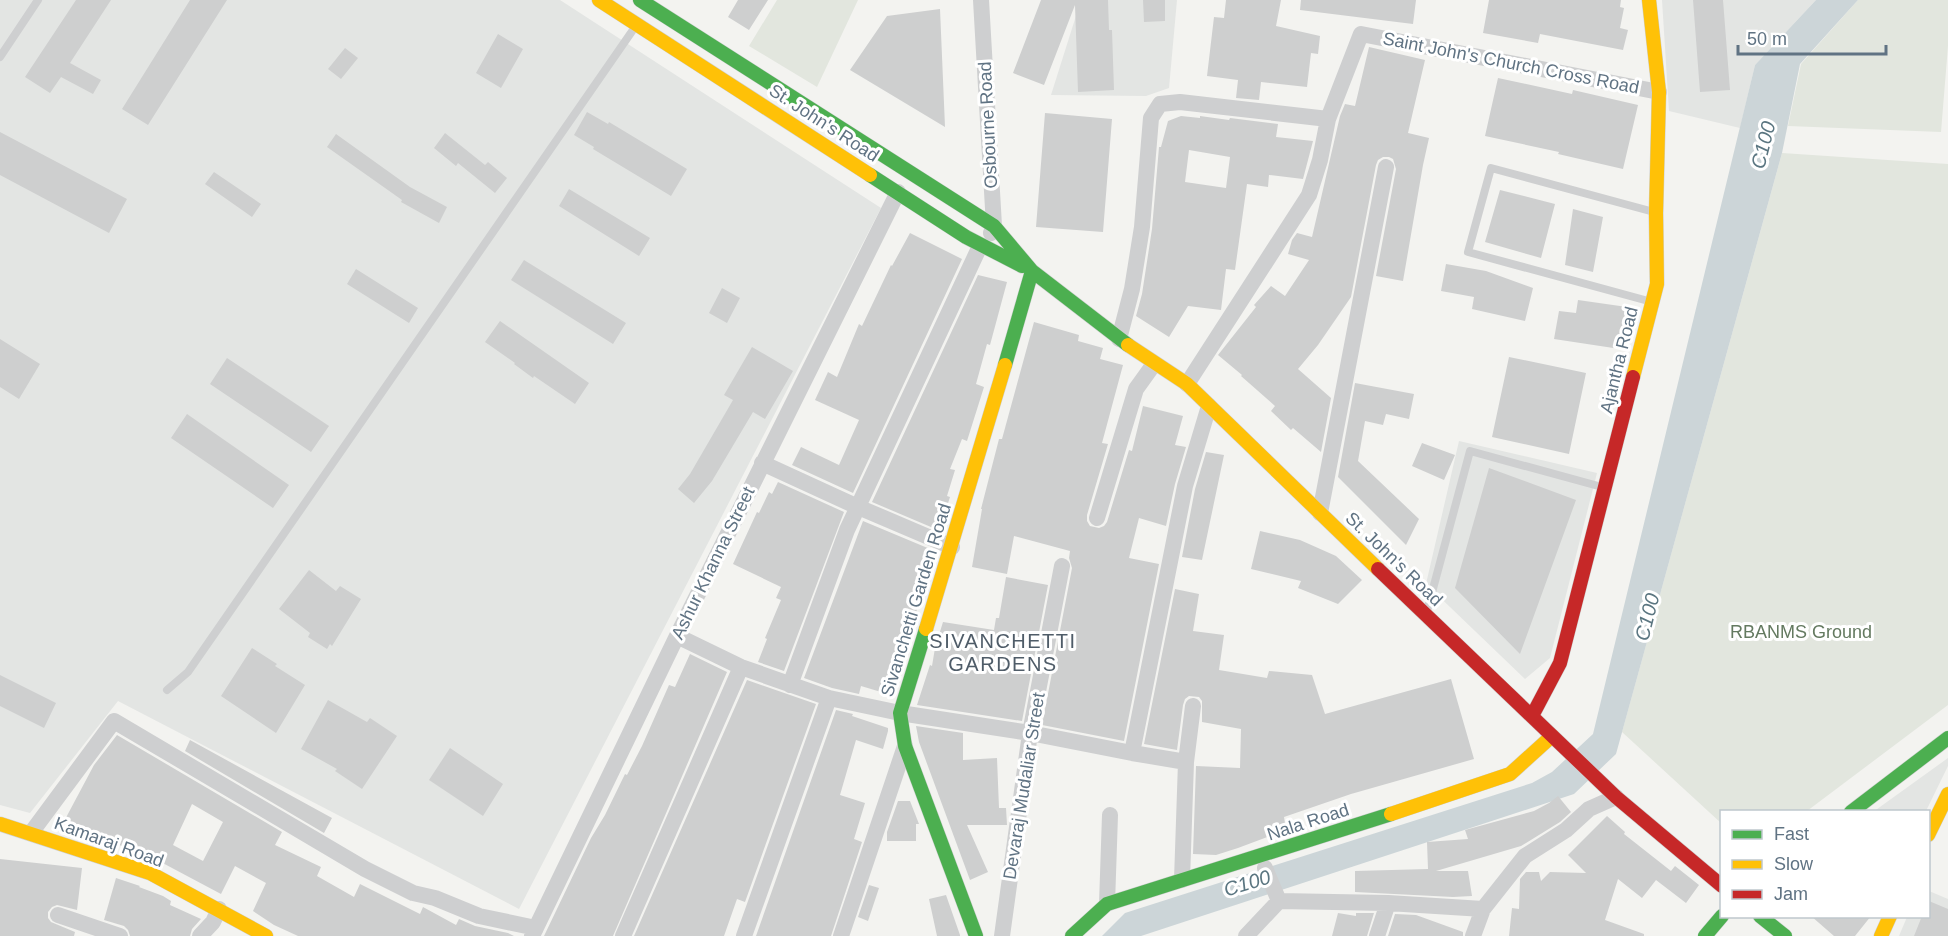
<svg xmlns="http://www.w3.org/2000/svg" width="1948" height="936" viewBox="0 0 1948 936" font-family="Helvetica,sans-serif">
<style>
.built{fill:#e3e5e3}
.green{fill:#e2e6de}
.water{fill:#ccd5d8}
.building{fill:#cecfcf;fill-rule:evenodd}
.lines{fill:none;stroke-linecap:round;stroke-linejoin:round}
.fast-casing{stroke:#ced0d0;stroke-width:15}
.slow-casing{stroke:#ced0d0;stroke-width:15}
.jam-casing{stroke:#ced0d0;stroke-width:15}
.lane{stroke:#cecfd0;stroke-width:8}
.street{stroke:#cecfd0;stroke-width:16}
.fast{stroke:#4caf50;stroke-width:14}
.slow{stroke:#ffc107;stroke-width:14}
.jam{stroke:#c62828;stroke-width:14}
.labels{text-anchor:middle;stroke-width:6;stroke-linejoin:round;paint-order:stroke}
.street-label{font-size:18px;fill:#607383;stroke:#fff}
.park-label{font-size:18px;fill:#647a60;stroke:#fff}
.water-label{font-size:20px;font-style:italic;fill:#5b7681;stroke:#fff}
.neighbourhood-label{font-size:20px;letter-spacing:1.5px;fill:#4f5c68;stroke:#fff}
</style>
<rect width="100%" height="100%" fill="#f3f3f0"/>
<path class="built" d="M 0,0 L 560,0 L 881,208 L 519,909 L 118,701 L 30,813 L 0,805 Z
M 1081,0 L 1177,0 L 1169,88 L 1146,96 L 1051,95 Z
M 1662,0 L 1816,0 L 1755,65 L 1740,128 L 1669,111 Z
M 1459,441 L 1597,473 L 1550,658 L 1525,679 L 1426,584 Z
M 1948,758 L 1948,766 L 1926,811 L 1873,812 Z
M 1929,891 L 1948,899 L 1948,936 L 1899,936 L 1907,917 L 1928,916 Z"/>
<path class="green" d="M 777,0 L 858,0 L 817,87 L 749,46 Z
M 1858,0 L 1948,0 L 1948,46 L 1941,132 L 1788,126 L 1801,64 Z
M 1782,153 L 1948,164 L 1948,705 L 1807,811 L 1722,812 L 1721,823 L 1622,732 Z"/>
<path class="water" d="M 1816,0 L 1858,0 L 1800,64 L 1782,153 L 1616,754 L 1574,794 L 1141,936 L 1102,936 L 1125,913 L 1532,783 L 1552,772 L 1593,734 L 1755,65 Z"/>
<path class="building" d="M 76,0 L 111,0 L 70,63 L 101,80 L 93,94 L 61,77 L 50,93 L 25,77 Z
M 190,0 L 227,0 L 148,125 L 122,109 Z
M 738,0 L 768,0 L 749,30 L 728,17 Z
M 1041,0 L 1108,0 L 1109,30 L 1112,30 L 1114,90 L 1078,92 L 1075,5 L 1044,85 L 1013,73 Z
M 1143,0 L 1165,0 L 1165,21 L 1144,22 Z
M 1226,0 L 1281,0 L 1276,26 L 1320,36 L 1318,54 L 1311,53 L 1307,87 L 1261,82 L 1259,100 L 1236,98 L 1238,80 L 1207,76 L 1214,17 L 1224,18 Z
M 1301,0 L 1416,0 L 1413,24 L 1300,10 Z
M 1489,0 L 1621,0 L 1620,7 L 1624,8 L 1620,28 L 1628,30 L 1623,50 L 1540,34 L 1538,43 L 1483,33 Z
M 1693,0 L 1723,0 L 1730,90 L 1700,92 Z
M 940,9 L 945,127 L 850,70 L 887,16 Z
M 498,34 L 523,49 L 501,88 L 476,73 Z
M 1369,47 L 1425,60 L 1408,133 L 1429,138 L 1423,165 L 1403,281 L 1376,276 L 1396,169 L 1393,159 L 1389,157 L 1383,157 L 1378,160 L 1376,165 L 1351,297 L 1318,345 L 1298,369 L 1331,398 L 1321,452 L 1293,428 L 1291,430 L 1271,411 L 1275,406 L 1241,376 L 1242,375 L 1218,355 L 1256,307 L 1254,305 L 1271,286 L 1285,296 L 1309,260 L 1288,254 L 1292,240 L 1297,233 L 1312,237 L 1340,116 L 1345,104 L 1355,106 Z
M 345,48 L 358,58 L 341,79 L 328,69 Z
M 1498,78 L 1572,94 L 1573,90 L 1638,105 L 1623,169 L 1558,154 L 1559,152 L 1485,136 Z
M 587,112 L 608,124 L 609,122 L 687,169 L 671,196 L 593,149 L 594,147 L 574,135 Z
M 1045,113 L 1112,119 L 1103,232 L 1036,227 Z
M 1181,116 L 1200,118 L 1200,116 L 1229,120 L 1230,118 L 1278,124 L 1276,137 L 1313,141 L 1303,179 L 1269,175 L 1268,187 L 1247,184 L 1235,270 L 1226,269 L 1221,310 L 1188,306 L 1169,337 L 1136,316 L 1142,294 L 1152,229 L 1159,147 L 1161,147 L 1168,121 ZM 1189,150 L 1230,157 L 1226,188 L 1185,182 Z
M 0,132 L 127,199 L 109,233 L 0,175 Z
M 445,133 L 485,165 L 488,162 L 507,178 L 495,193 L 458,163 L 456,166 L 434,148 Z
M 336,134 L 410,187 L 447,207 L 439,223 L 401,202 L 402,200 L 327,147 Z
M 214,172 L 261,204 L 252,217 L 205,184 Z
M 569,189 L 650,238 L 639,256 L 559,206 Z
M 1500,190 L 1555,204 L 1541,258 L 1485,242 Z
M 1573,209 L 1603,217 L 1593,272 L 1565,265 Z
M 910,233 L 962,259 L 853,493 L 792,465 L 801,447 L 839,465 L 859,420 L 815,400 L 828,372 L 837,377 L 859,324 L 862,326 L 891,265 L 892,266 Z
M 524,260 L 626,323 L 613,344 L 511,280 Z
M 1446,264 L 1486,271 L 1533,288 L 1525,321 L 1472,309 L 1474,297 L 1441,291 Z
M 356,269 L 418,308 L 409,323 L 347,284 Z
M 978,275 L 1007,282 L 990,345 L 987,344 L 976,384 L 984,387 L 967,441 L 962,439 L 950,469 L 955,470 L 947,496 L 950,497 L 941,525 L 940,524 L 938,530 L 872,502 Z
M 722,288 L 740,298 L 727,323 L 709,313 Z
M 1578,300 L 1627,307 L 1620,349 L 1554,339 L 1559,311 L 1576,313 Z
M 500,321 L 589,383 L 575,404 L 534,376 L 533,378 L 514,364 L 515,363 L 485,342 Z
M 1034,322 L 1079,335 L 1078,341 L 1103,348 L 1100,359 L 1123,365 L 1102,443 L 1108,444 L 1087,515 L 1087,521 L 1090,526 L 1099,528 L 1104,526 L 1107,522 L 1129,450 L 1132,451 L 1143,406 L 1183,416 L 1175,445 L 1186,447 L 1175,484 L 1166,526 L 1139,518 L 1129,558 L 1159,564 L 1124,741 L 1042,725 L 1072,568 L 1069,558 L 1070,551 L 1014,536 L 1007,574 L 972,567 L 982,509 L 981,509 L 999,439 L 1002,439 Z
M 0,339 L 40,364 L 19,399 L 0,387 Z
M 752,347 L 793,371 L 765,419 L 753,412 L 712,481 L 694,503 L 678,489 L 690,474 L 733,400 L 724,395 Z
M 1509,357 L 1586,373 L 1569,454 L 1492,437 Z
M 227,358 L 329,426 L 311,452 L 210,384 Z
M 1355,383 L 1414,394 L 1409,419 L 1386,414 L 1383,425 L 1365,421 L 1358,461 L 1419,519 L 1406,545 L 1338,477 Z
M 187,414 L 289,485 L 273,508 L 171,438 Z
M 1422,443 L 1455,455 L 1444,480 L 1412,466 Z
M 1206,452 L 1224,455 L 1202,560 L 1182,557 L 1195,489 Z
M 1489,468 L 1576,500 L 1520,654 L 1455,588 Z
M 778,482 L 844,512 L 784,671 L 758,662 L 767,639 L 765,638 L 781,600 L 776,598 L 781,587 L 733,564 L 757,512 L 759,513 L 769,492 L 772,494 Z
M 863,521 L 930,549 L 922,572 L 928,574 L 911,629 L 909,628 L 891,695 L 861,686 L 859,694 L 832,688 L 804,678 Z
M 1260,531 L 1300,540 L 1336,556 L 1362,580 L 1338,604 L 1298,588 L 1301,581 L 1251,569 Z
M 309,570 L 336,591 L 340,586 L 361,599 L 332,646 L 330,644 L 327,649 L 308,637 L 310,633 L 279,609 Z
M 1006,577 L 1048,585 L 1022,721 L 917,705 L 930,665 L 932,666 L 935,648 L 943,622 L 994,630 L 996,618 L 999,618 Z
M 1175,589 L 1199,594 L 1193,631 L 1224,635 L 1219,670 L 1267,678 L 1269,671 L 1312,675 L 1325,714 L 1451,679 L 1474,759 L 1351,794 L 1284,817 L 1286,830 L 1238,848 L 1216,855 L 1193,854 L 1196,766 L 1240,768 L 1241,729 L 1202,722 L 1202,701 L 1199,697 L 1189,696 L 1185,699 L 1183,705 L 1177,750 L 1144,744 Z
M 252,648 L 277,664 L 275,666 L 305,685 L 276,733 L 221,696 Z
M 690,654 L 727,672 L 613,936 L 544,936 L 591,838 L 605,815 L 625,774 L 627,775 L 642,746 L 669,685 L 675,687 Z
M 0,675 L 56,703 L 44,728 L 0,706 Z
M 747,680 L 816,704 L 745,902 L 737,899 L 724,936 L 634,936 Z
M 328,700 L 367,722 L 370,718 L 397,736 L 362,789 L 335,771 L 337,769 L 301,749 Z
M 836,710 L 853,714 L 852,716 L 888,728 L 888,731 L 883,749 L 856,740 L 840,795 L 865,803 L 854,839 L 862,842 L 831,936 L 756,936 Z
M 916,726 L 963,733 L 963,760 L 997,758 L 999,808 L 1006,808 L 1007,825 L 967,825 L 988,872 L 970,880 L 919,742 Z
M 117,735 L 282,832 L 275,845 L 321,867 L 317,876 L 354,897 L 360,884 L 420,914 L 423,907 L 456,925 L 459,919 L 475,926 L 508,933 L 514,936 L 298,936 L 274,925 L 253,911 L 266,883 L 235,866 L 221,894 L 157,860 L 137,854 L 98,834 L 95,840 L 61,827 L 94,765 ZM 192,804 L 223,822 L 203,861 L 173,845 Z
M 190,740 L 332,818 L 324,833 L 185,751 Z
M 450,748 L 503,784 L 483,816 L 429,780 Z
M 1558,796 L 1571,812 L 1560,822 L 1521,846 L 1436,871 L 1468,871 L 1472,896 L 1453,897 L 1355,892 L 1355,871 L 1428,869 L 1427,842 L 1468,839 L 1465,830 L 1534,811 L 1549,803 Z
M 898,801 L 910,801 L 919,824 L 916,824 L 916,841 L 887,841 L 887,832 Z
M 1607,816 L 1625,832 L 1624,834 L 1671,871 L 1675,866 L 1699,885 L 1686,903 L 1656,880 L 1642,898 L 1618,879 L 1605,920 L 1644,934 L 1644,936 L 1509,936 L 1512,908 L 1519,909 L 1520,879 L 1526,872 L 1539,872 L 1541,881 L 1550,872 L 1586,873 L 1568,855 Z
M 0,859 L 82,868 L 77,910 L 57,905 L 52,907 L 48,912 L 48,918 L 51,922 L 75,932 L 74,936 L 0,936 Z
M 116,878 L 140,886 L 139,887 L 163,896 L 171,901 L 170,905 L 201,919 L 192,929 L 190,936 L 130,936 L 128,930 L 124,926 L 104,920 Z
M 869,885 L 879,888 L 868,921 L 858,917 Z
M 946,895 L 960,935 L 960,936 L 937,936 L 929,899 Z
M 1929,901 L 1948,909 L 1948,936 L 1914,936 L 1922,916 L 1929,916 Z
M 1338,913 L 1356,916 L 1356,913 L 1374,913 L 1367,936 L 1332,936 Z
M 1395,914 L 1416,915 L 1463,932 L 1463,936 L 1388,936 Z
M 1811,916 L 1871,916 L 1855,936 L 1834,936 Z"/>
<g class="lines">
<defs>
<path id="fast" d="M 640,0 L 994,226 L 1032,271 L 1128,345
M 870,175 L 966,237 L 1022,266
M 1005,365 L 1032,271
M 926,629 L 900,713 L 905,746 L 976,936
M 1851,812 L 1948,738
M 1760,916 L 1785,936
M 1072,936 L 1107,904 L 1391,814
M 1705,936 L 1722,916"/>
<path id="slow" d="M 599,0 L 870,175
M 1128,345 L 1187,384 L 1378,569
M 1633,377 L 1657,284 L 1656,213 L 1659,92 L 1649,0
M 926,629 L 1005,365
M 1391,814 L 1510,774 L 1552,736
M 0,824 L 150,873 L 266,936
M 1928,835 L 1948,794
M 1881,936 L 1890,916"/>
<path id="jam" d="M 1378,569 L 1616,797 L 1722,886
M 1532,716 L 1560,663 L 1633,377"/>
</defs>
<use href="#fast" class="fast-casing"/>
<use href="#slow" class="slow-casing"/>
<use href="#jam" class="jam-casing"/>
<path class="lane" d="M 0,57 L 38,0
M 1652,302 L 1468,252 L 1491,168 L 1654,212
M 1427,611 L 1470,451 L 1602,487
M 167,690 L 188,672 L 635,27"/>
<path class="street" d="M 981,0 L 994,226 L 991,233
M 1119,339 L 1132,289 L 1142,227 L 1151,118 L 1160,104 L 1180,102 L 1328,119
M 1187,384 L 1309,195 L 1320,160 L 1328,119 L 1361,34 L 1659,92
M 762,463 L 858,507 L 952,547
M 1320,513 L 1386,167
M 1097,518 L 1136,389 L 1154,364
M 677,636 L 741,667 L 829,698 L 900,713 L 1030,733 L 1132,753 L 1186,762
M 790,685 L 847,530 L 980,246
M 1132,753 L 1185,486 L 1209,406
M 31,833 L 114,721 L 365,869 L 413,893 L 435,898 L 479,916 L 536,928
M 1182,880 L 1186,762 L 1193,706
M 1279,901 L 1388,903 L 1483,909
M 1107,904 L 1110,815
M 58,915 L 120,936
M 200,936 L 213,922 L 219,909
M 532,936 L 677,636 L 898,192
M 623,936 L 741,667
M 744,936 L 829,698
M 841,936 L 905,746
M 1002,936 L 1030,733 L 1062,566
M 1246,936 L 1279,901 L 1265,868
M 1377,936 L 1388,903
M 1473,936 L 1483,909 L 1525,856 L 1566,830 L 1589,809 L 1616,797"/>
<use href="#fast" class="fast"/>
<use href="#slow" class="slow"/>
<use href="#jam" class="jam"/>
</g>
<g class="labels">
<g class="street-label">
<text transform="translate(1511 63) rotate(11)" y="6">Saint John's Church Cross Road</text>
<text transform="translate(824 123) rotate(33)" y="6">St. John's Road</text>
<text transform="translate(988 125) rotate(-93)" y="6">Osbourne Road</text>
<text transform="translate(1619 360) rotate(-76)" y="6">Ajantha Road</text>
<text transform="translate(1394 559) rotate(44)" y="6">St. John's Road</text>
<text transform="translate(713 563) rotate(-64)" y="6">Ashur Khanna Street</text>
<text transform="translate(916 600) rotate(-73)" y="6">Sivanchetti Garden Road</text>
<text transform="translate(1024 786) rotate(-81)" y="6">Devaraj Mudaliar Street</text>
<text transform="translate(1308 822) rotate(-18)" y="6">Nala Road</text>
<text transform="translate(109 842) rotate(20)" y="6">Kamaraj Road</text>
</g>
<g class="park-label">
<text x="1801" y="638">RBANMS Ground</text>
</g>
<g class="water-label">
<text transform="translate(1763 145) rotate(-76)" y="7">C100</text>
<text transform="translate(1647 617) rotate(-76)" y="7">C100</text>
<text transform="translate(1247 883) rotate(-17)" y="7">C100</text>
</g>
<g class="neighbourhood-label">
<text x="1003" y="648">SIVANCHETTI<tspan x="1003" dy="23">GARDENS</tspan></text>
</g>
</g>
<rect x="1720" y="810" width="210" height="108" fill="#ffffff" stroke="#bfc7cd" stroke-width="1.5"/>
<rect x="1732" y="830" width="30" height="9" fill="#4caf50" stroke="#bfc7cd" stroke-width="1.5"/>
<text x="1774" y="840" font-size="18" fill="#607383">Fast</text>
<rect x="1732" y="860" width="30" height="9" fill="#ffc107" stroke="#bfc7cd" stroke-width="1.5"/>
<text x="1774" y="870" font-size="18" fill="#607383">Slow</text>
<rect x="1732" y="890" width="30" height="9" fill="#c62828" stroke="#bfc7cd" stroke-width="1.5"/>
<text x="1774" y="900" font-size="18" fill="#607383">Jam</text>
<path d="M1738 45v9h148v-9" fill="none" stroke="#607383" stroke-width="3"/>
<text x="1747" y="45" font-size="18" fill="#607383" stroke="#ffffff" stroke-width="4.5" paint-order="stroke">50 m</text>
</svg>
